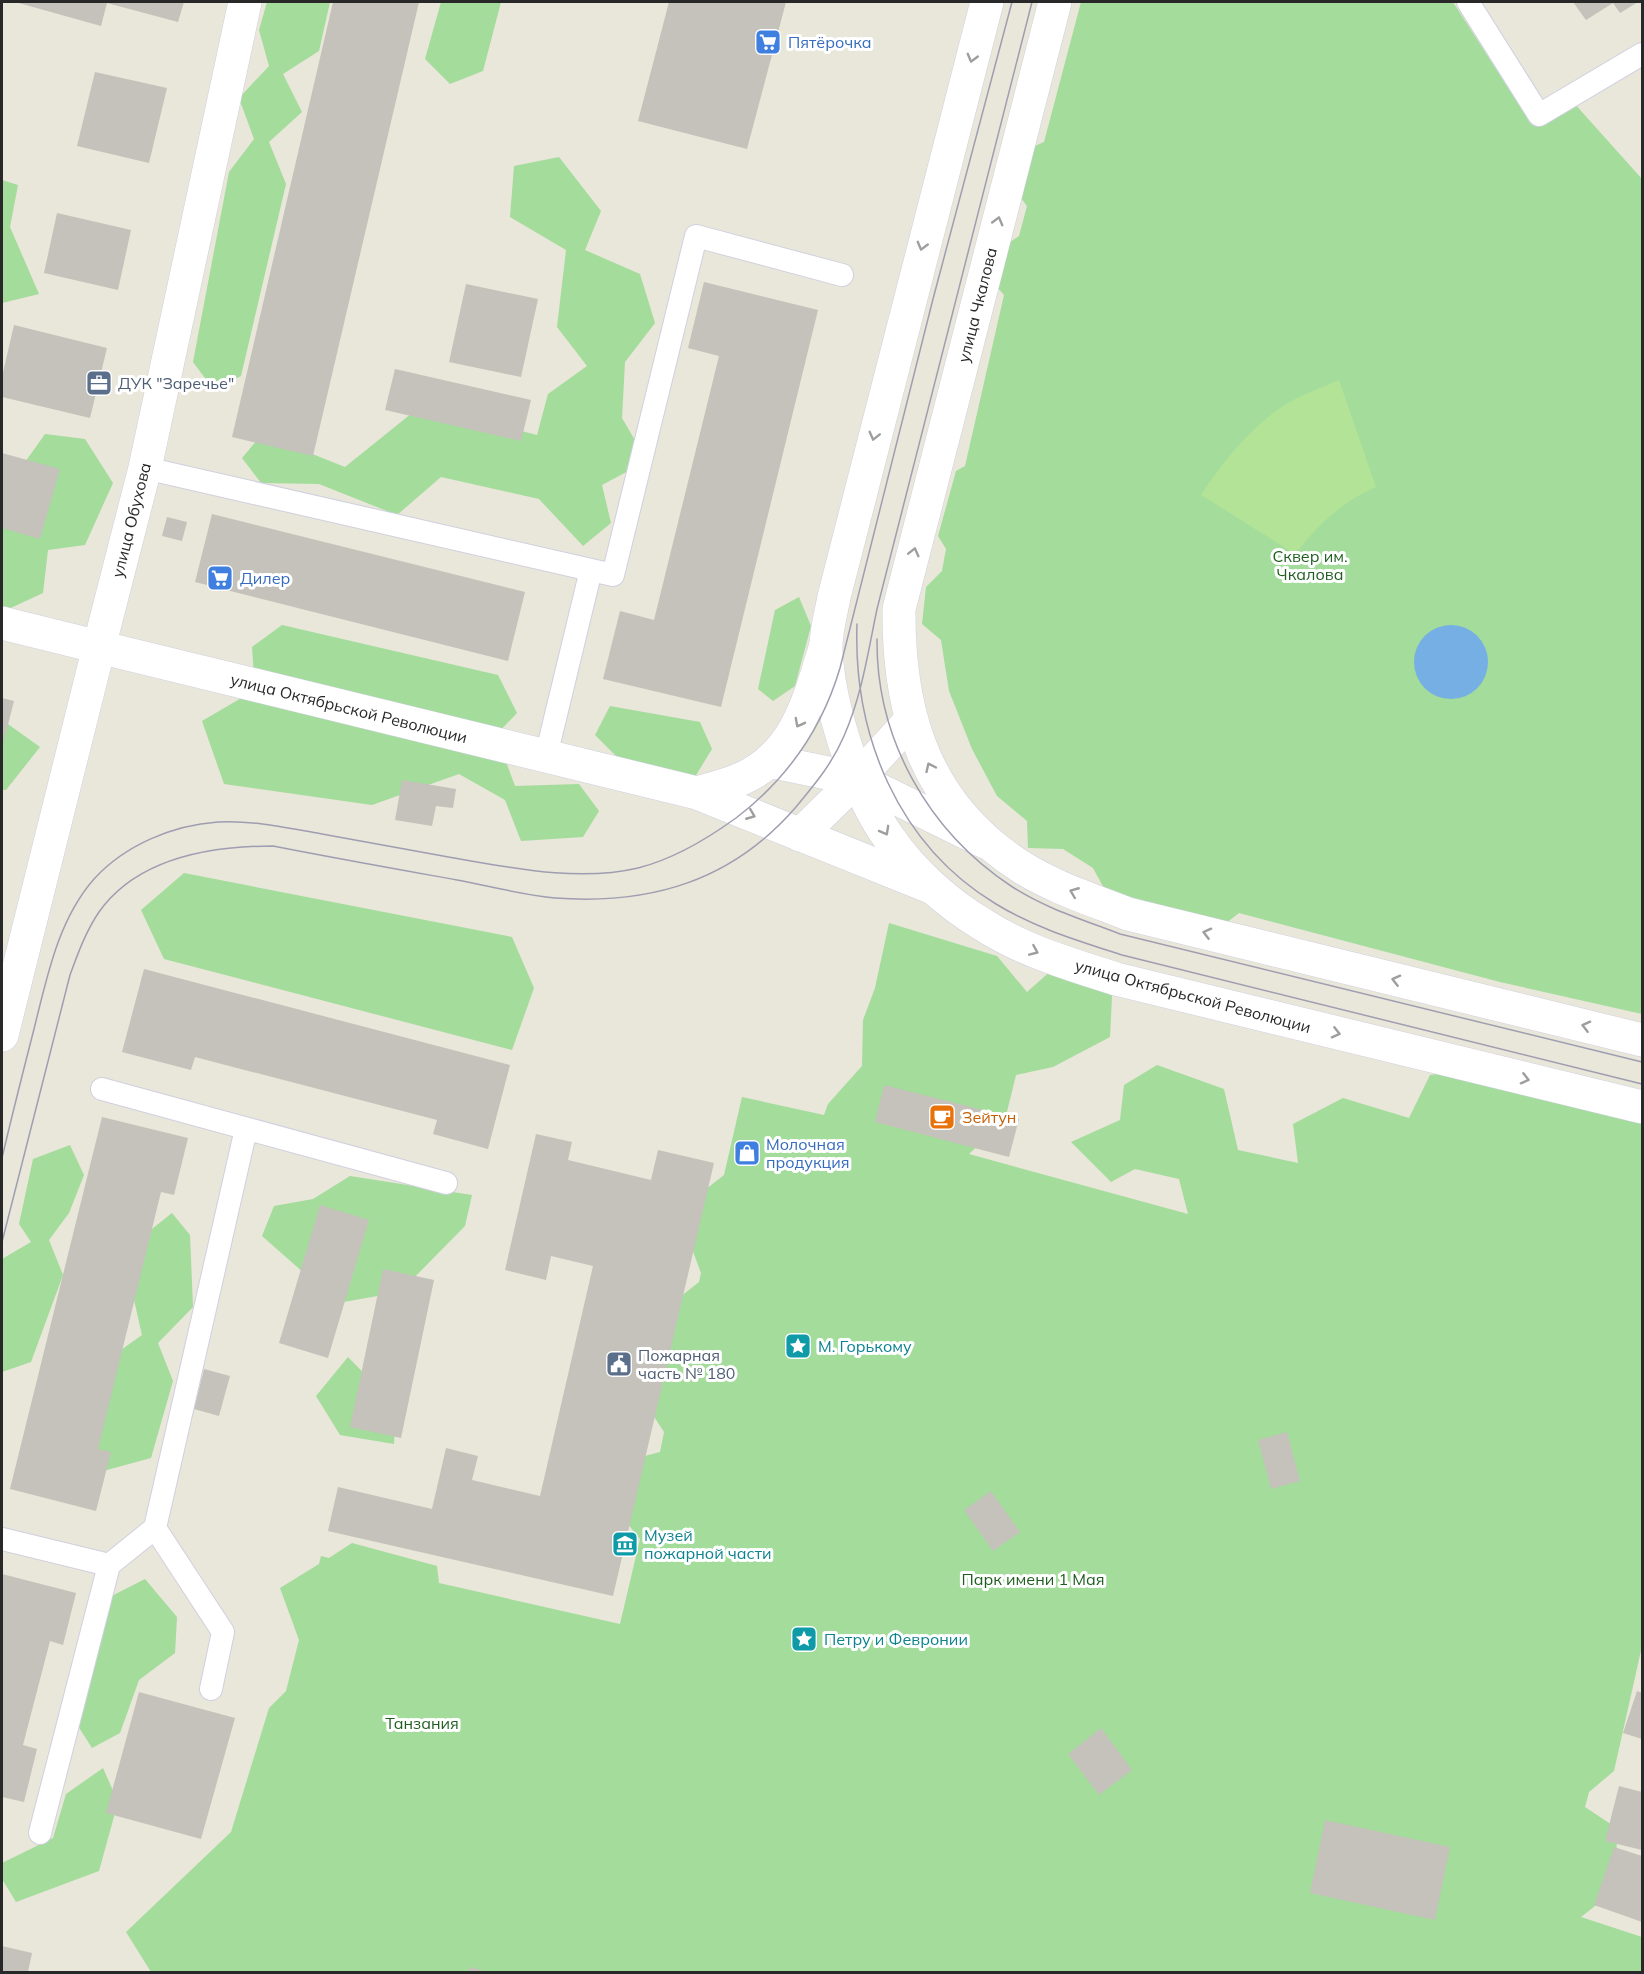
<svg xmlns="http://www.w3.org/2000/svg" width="1644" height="1974" viewBox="0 0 1644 1974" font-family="Mulish,sans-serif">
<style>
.green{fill:#a3dc9b}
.pitch{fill:#b2e397}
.water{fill:#75afe4}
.building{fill:#c4c2ba}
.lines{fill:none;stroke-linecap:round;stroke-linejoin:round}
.service-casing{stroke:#d0d0e0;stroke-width:24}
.minor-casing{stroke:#d0d0e0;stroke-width:34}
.tertiary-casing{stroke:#d0d0e0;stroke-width:34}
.secondary-casing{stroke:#d0d0e0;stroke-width:34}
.service{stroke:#fff;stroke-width:22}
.minor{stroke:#fff;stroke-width:33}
.tertiary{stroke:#fff;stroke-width:33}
.secondary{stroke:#fff;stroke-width:33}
.tram{stroke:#9f9eb1;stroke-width:1.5}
.oneway{stroke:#9e9e9e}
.labels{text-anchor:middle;stroke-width:6;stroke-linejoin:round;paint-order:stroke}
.shop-label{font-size:16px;fill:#366cbe;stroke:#fff;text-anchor:start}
.street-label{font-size:16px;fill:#282828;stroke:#fff}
.service-label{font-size:16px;fill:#4e5e75;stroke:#fff;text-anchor:start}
.park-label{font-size:16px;fill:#1f5e1f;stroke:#fff}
.food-label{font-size:16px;fill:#c56008;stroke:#fff;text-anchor:start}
.culture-label{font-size:16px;fill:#0d838f;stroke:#fff;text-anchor:start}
</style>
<rect width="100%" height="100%" fill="#e9e6da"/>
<path class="green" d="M 267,2 L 330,2 L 319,51 L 283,74 L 302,112 L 269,142 L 286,184 L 241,376 L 214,390 L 193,362 L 229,172 L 254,139 L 239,98 L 269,66 L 259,30 Z
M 441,2 L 501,2 L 483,71 L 450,84 L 425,59 Z
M 1081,2 L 1453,2 L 1530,122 L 1573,102 L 1642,179 L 1642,1014 L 1500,982 L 1239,913 L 1226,923 L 1105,890 L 1093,868 L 1063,849 L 1028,848 L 1027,821 L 997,796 L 972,749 L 949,691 L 941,640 L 922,624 L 926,587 L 942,571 L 946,549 L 938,536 L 956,471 L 965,466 L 1004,295 L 996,286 L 1010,242 L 1019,236 L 1027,206 L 1021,198 L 1035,146 L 1044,142 Z
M 559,157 L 601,211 L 585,250 L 640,274 L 655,323 L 625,362 L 622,418 L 647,461 L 602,485 L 611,523 L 583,546 L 539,499 L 441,477 L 397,515 L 319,484 L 261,483 L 242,458 L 262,434 L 345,467 L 422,405 L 537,435 L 548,394 L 587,366 L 557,327 L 566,250 L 510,217 L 514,166 Z
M 2,180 L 18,185 L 10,227 L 39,294 L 2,303 Z
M 45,434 L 85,439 L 113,483 L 85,545 L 48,550 L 43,593 L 2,612 L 2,510 L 28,522 L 18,472 Z
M 799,597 L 811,626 L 795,686 L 773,701 L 758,689 L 775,610 Z
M 282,625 L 498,675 L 517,713 L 496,735 L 515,786 L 579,784 L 599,811 L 583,837 L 521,841 L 505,800 L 459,774 L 372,805 L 224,784 L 202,721 L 255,690 L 252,647 Z
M 610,706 L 700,722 L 712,749 L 693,780 L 627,767 L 595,735 Z
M 5,722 L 40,747 L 6,790 L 2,790 L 2,724 Z
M 184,873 L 512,937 L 534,988 L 512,1050 L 164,959 L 141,910 Z
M 889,923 L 997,956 L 1027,992 L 1062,961 L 1113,976 L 1110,1037 L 1053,1067 L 1016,1075 L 1005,1120 L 969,1154 L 1188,1214 L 1179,1179 L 1135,1169 L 1111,1182 L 1071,1142 L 1120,1120 L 1124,1085 L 1157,1065 L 1224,1089 L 1238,1150 L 1298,1163 L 1293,1124 L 1343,1098 L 1409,1118 L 1430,1075 L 1473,1069 L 1642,1115 L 1642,1646 L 1614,1771 L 1589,1792 L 1585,1807 L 1618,1829 L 1613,1892 L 1581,1917 L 1642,1937 L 1642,1972 L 151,1972 L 126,1932 L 231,1832 L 269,1708 L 286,1691 L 299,1640 L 280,1588 L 319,1564 L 321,1556 L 329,1558 L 352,1543 L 437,1566 L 439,1583 L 620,1624 L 640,1539 L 605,1496 L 607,1466 L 660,1452 L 664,1432 L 638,1392 L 651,1320 L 699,1282 L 701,1273 L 678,1211 L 724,1175 L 742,1097 L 824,1115 L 828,1104 L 862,1066 L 863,1020 L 875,988 Z
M 70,1145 L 84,1175 L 69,1213 L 49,1240 L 63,1275 L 31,1362 L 2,1372 L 2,1259 L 31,1242 L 19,1224 L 33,1159 Z
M 350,1176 L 472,1195 L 465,1226 L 400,1292 L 338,1303 L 262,1236 L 274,1206 L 313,1199 Z
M 172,1213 L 190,1235 L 193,1307 L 158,1343 L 173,1381 L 151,1458 L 92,1474 L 83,1377 L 142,1335 L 123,1252 Z
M 348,1357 L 396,1406 L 394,1444 L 340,1435 L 316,1396 Z
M 145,1579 L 177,1617 L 175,1653 L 139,1680 L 120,1733 L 92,1748 L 64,1704 L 90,1607 Z
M 103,1768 L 118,1802 L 99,1871 L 16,1902 L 2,1879 L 2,1863 L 53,1838 L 66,1794 Z"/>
<path class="pitch" d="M 1339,380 L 1376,487 C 1343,501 1317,526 1295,554 L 1201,495 C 1222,462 1250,428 1283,406 C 1300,395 1321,388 1339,380 Z"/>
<path class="water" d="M1414 662a37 37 0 1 1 74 0a37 37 0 1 1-74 0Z"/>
<path class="building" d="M 15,2 L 184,2 L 178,22 L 107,3 L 101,26 Z
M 333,2 L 419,2 L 313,456 L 232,437 Z
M 669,2 L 786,2 L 747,149 L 638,121 Z
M 1573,2 L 1638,2 L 1620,13 L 1613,3 L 1586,20 Z
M 95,72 L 167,88 L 149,163 L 77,146 Z
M 57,213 L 131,230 L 118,290 L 44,273 Z
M 704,282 L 818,310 L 721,707 L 603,679 L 620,611 L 654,620 L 719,356 L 688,348 Z
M 466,284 L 538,299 L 521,377 L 449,362 Z
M 14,325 L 107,348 L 90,418 L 2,397 L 2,377 Z
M 395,369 L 531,400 L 521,441 L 385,410 Z
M 2,453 L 60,469 L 40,539 L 2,528 Z
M 212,514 L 525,592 L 508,661 L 195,582 Z
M 167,517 L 187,522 L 182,541 L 162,536 Z
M 2,698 L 14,701 L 2,748 Z
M 402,780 L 456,789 L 453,808 L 436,806 L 432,826 L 395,820 Z
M 144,969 L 510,1065 L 488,1149 L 433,1134 L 437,1120 L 195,1057 L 191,1070 L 122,1052 Z
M 884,1085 L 1019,1119 L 1009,1157 L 875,1122 Z
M 102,1117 L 188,1138 L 174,1195 L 161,1192 L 98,1449 L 111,1452 L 96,1511 L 10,1489 Z
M 536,1134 L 572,1142 L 568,1160 L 651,1180 L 658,1150 L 714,1163 L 613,1596 L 328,1531 L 338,1487 L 432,1509 L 446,1448 L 478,1456 L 472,1480 L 540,1496 L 593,1266 L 551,1256 L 546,1280 L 505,1270 Z
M 320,1205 L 369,1220 L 328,1358 L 279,1343 Z
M 383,1269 L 434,1280 L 401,1438 L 350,1427 Z
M 204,1369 L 230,1376 L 219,1416 L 194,1409 Z
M 1287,1432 L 1300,1481 L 1271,1489 L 1258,1440 Z
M 991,1491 L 1020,1532 L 993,1551 L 964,1510 Z
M 2,1574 L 76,1593 L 63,1645 L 50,1641 L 23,1745 L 37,1749 L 24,1802 L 2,1797 Z
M 1637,1691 L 1642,1693 L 1642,1739 L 1623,1733 Z
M 139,1692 L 235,1718 L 201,1839 L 106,1813 Z
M 1101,1728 L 1132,1770 L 1099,1795 L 1068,1754 Z
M 1619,1786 L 1642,1792 L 1642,1850 L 1605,1841 Z
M 1325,1820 L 1450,1847 L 1435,1920 L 1310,1893 Z
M 1614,1847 L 1642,1856 L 1642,1922 L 1594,1905 Z
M 2,1946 L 32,1953 L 28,1972 L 2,1972 Z
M 470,1967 L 488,1972 L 469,1972 Z"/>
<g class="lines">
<defs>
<path id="service" d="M 1468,2 L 1539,115 L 1642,54
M 145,468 L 613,575 L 696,236 L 842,275
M 546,756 L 591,570
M 102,1089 L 446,1183
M 155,1528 L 223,1632 L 211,1689
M 2,1539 L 109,1565 L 40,1833
M 109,1565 L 155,1528 L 246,1129"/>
<path id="minor" d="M 2,623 L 99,647 L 145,468 L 245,2"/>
<path id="tertiary" d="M 769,761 L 857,779 L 985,842
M 697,793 C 712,789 727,785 741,779 C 796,755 809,700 825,648
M 800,835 L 857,779 L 910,721
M 2,1035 L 99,647 L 697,793 L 933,888"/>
<path id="secondary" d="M 987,2 L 834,597 C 831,614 825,633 826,651 C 829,707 856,792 889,838 C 912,872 947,903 982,924 C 1023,951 1070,964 1116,979 L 1642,1107
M 1055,2 L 899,609 C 898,717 927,808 1023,868 C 1055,888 1093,900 1128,914 L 1642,1040"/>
</defs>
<use href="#service" class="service-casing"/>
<use href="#minor" class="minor-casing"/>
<use href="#tertiary" class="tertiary-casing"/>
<use href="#secondary" class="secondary-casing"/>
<use href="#service" class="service"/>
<use href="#minor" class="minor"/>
<use href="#tertiary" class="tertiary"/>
<use href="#secondary" class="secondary"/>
<path class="tram" d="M 857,624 C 853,735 898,845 996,904 C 1035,928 1079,941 1122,955 L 1642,1084
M 877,639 C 876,739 928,831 1011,886 C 1044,908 1084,920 1120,934 L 1642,1062
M 2,1158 C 12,1115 23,1072 34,1029 C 47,977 58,920 94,879 C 125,845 173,825 218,822 C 252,820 289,828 322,834 C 366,842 410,850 454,858 C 513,868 579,882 638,868 C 674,859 707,839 736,818 C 787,779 822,729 840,668 L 933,299 L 1012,2
M 2,1242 L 70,975 C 78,953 86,931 99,912 C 138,857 211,846 273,846 C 334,858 396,869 457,880 C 489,886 523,895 555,898 C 651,905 732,881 796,807 C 815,784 832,764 844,736 C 862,695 868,652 877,609 L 1032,2"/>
</g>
<defs><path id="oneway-chevron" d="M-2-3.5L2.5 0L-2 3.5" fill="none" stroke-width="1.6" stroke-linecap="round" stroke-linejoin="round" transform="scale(1.5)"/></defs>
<g class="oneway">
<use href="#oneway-chevron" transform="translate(972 58) rotate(105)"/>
<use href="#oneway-chevron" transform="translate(998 221) rotate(-75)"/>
<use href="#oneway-chevron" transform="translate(922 246) rotate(105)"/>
<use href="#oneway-chevron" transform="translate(874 436) rotate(104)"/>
<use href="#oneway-chevron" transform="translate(914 552) rotate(-76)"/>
<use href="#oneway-chevron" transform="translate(799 723) rotate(118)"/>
<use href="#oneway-chevron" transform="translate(930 767) rotate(-115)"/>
<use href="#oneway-chevron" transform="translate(751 815) rotate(22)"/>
<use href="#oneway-chevron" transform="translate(885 831) rotate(61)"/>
<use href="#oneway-chevron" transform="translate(1074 892) rotate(-158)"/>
<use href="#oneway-chevron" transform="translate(1207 933) rotate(-166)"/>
<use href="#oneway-chevron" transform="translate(1034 951) rotate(23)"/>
<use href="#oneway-chevron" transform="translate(1396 980) rotate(-166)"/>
<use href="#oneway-chevron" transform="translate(1586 1026) rotate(-166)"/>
<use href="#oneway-chevron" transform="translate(1336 1033) rotate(14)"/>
<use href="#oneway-chevron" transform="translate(1525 1079) rotate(14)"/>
</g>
<defs>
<symbol id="supermarket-square" viewBox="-11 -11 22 22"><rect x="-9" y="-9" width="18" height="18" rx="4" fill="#3f7fe0" stroke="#fff"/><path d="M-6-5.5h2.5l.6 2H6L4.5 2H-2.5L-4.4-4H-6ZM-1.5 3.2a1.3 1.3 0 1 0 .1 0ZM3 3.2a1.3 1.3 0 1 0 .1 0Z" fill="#fff"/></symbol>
<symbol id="office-square" viewBox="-11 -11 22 22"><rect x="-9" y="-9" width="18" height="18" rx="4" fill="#5c6f8a" stroke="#fff"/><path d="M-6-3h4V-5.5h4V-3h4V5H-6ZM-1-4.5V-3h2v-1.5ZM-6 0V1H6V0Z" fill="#fff"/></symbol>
<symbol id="cafe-square" viewBox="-11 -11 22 22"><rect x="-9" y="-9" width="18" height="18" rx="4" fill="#e8710a" stroke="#fff"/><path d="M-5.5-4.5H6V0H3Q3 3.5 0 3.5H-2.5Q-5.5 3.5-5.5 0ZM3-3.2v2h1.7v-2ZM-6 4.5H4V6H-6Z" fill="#fff"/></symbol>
<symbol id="shop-square" viewBox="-11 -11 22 22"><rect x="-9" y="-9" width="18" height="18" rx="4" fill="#3f7fe0" stroke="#fff"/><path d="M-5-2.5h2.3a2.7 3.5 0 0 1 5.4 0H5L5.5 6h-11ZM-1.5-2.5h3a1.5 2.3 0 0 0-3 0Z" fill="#fff"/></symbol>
<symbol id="sight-square" viewBox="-11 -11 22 22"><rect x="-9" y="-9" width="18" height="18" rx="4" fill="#0f9aa8" stroke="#fff"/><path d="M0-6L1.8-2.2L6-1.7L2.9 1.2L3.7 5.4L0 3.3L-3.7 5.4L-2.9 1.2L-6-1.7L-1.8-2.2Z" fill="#fff"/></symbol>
<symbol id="civic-square" viewBox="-11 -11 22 22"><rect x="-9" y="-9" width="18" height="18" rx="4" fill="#5c6f8a" stroke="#fff"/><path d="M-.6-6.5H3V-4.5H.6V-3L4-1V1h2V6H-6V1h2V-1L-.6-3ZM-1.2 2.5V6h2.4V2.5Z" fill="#fff"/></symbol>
<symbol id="museum-square" viewBox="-11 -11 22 22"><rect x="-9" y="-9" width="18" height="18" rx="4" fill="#0f9aa8" stroke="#fff"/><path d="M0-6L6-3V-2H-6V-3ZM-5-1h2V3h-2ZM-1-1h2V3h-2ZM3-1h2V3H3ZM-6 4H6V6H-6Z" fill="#fff"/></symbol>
</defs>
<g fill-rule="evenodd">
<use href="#supermarket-square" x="753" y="27" width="30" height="30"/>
<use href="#office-square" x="84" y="368" width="30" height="30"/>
<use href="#supermarket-square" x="205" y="563" width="30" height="30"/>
<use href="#cafe-square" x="927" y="1102" width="30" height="30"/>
<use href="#shop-square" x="732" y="1138" width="30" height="30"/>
<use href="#sight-square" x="783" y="1331" width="30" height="30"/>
<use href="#civic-square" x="604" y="1349" width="30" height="30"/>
<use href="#museum-square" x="610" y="1529" width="30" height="30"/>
<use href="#sight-square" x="789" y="1624" width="30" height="30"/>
</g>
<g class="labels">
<g class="shop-label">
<text x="788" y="48">Пятёрочка</text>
<text x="240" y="584">Дилер</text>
<text x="766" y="1150">Молочная<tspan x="766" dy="18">продукция</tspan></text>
</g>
<g class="street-label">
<text transform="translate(977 305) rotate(-76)" y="6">улица Чкалова</text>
<text transform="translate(131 520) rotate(-76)" y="6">улица Обухова</text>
<text transform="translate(349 708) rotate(14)" y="6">улица Октябрьской Революции</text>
<text transform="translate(1193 996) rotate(15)" y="6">улица Октябрьской Революции</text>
</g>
<g class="service-label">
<text x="118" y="389">ДУК "Заречье"</text>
<text x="638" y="1361">Пожарная<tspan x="638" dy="18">часть № 180</tspan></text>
</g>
<g class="park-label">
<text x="1310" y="562">Сквер им.<tspan x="1310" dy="18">Чкалова</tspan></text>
<text x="1033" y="1585">Парк имени 1 Мая</text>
<text x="422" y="1729">Танзания</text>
</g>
<g class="food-label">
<text x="962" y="1123">Зейтун</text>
</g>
<g class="culture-label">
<text x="818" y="1352">М. Горькому</text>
<text x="644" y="1541">Музей<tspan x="644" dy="18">пожарной части</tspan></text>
<text x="824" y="1645">Петру и Февронии</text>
</g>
</g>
<rect width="1644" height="1974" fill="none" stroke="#282828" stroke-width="6"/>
</svg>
